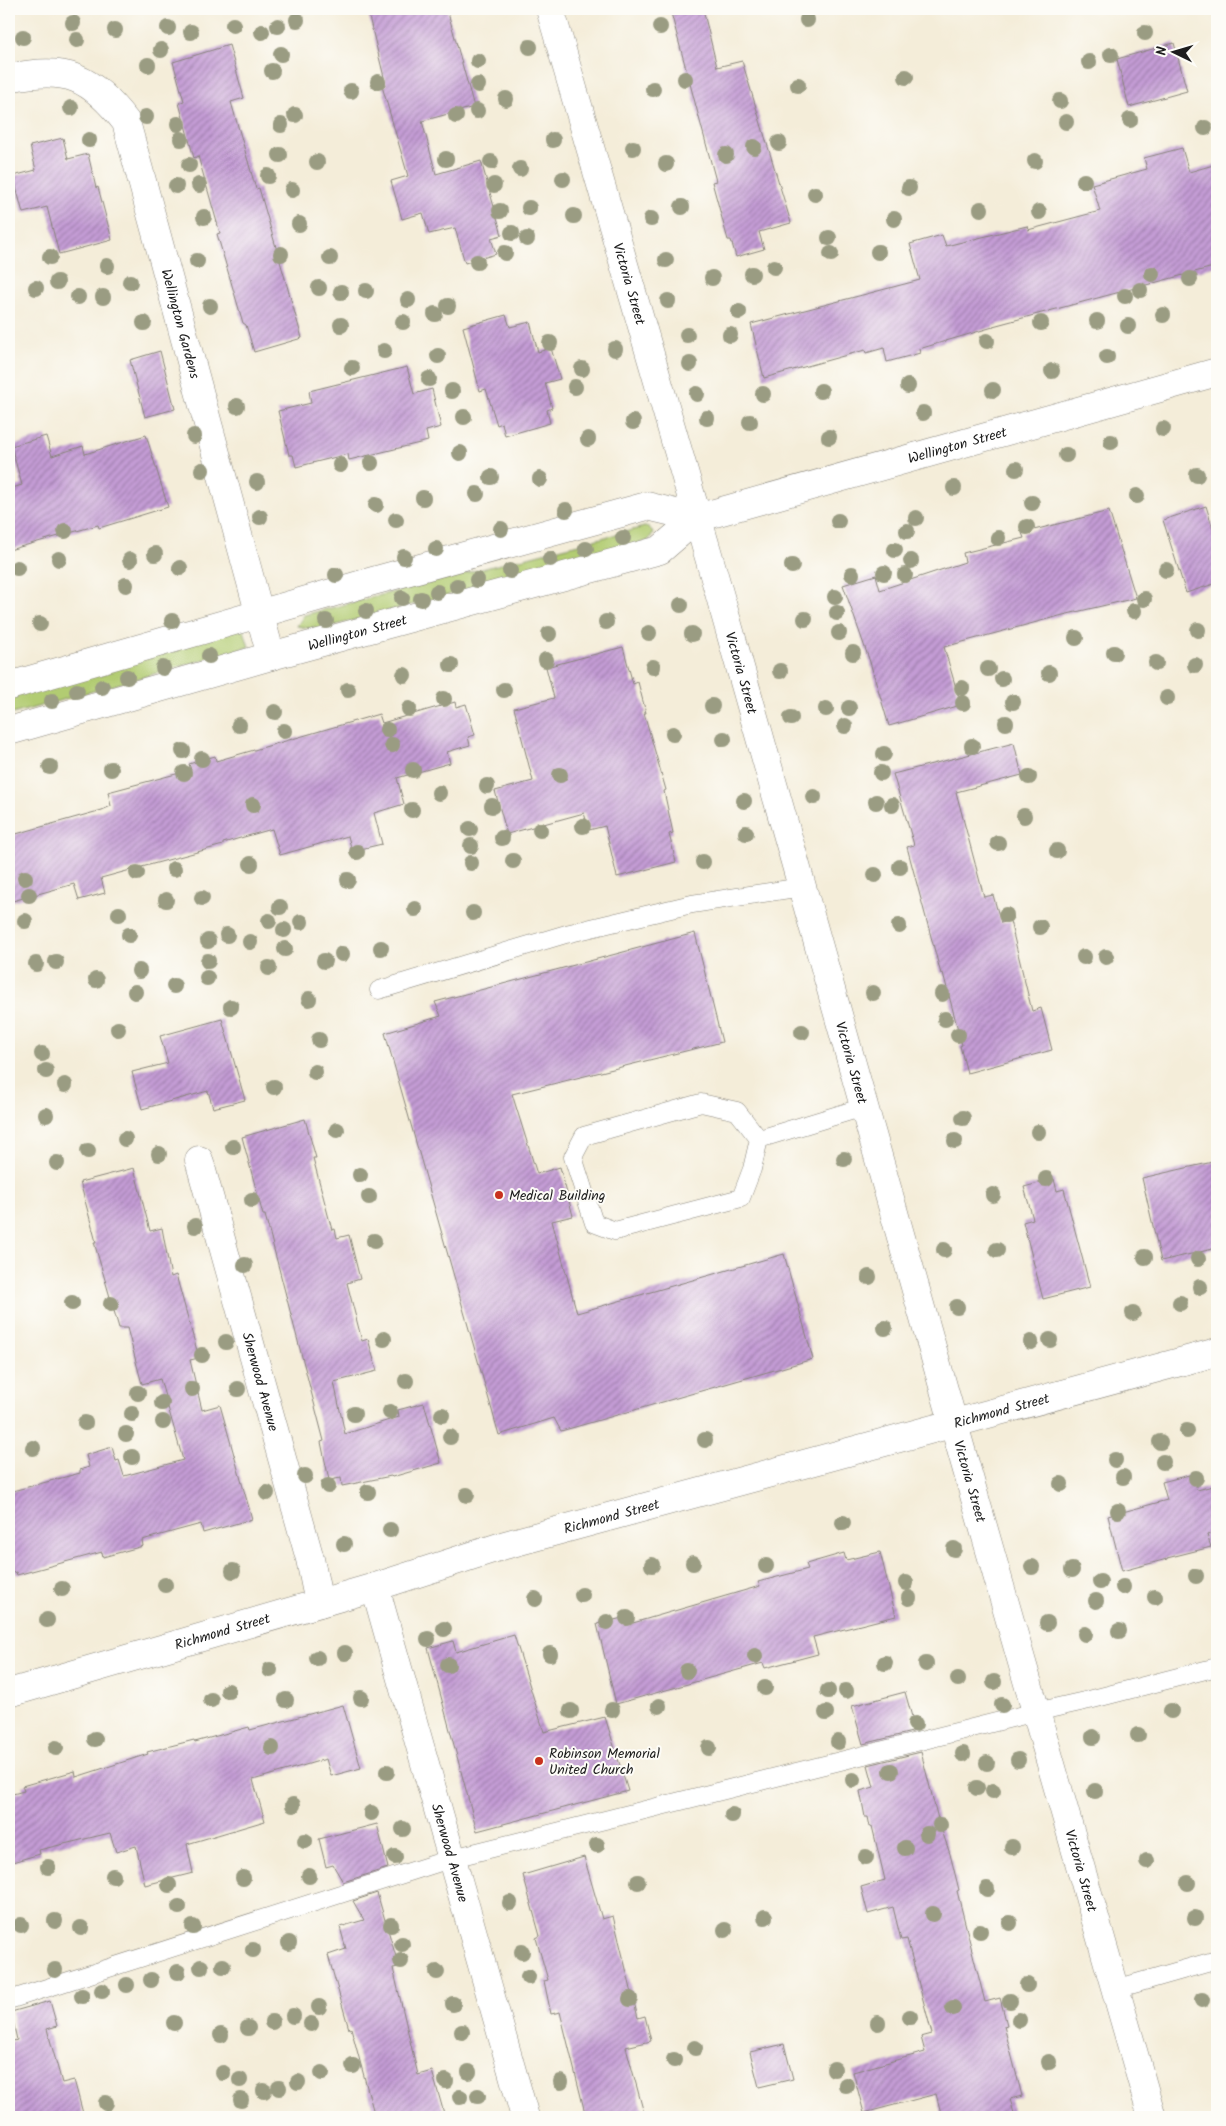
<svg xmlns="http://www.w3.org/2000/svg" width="1226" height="2126" viewBox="0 0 1226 2126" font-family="Kalam,sans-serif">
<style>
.grass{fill:#b2cc72;stroke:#677447}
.building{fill:url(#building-hatch)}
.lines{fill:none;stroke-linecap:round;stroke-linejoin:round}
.lane-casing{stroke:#88847a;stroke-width:19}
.street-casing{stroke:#88847a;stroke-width:29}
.secondary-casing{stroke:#88847a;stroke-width:29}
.lane{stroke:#fff;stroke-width:18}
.street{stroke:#fff;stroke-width:28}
.secondary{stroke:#fff;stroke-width:28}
.tree{fill:#9a9c82}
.poi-dot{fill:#c8321e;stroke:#fdfcf7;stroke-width:2}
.labels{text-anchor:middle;stroke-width:4;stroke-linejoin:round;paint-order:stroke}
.street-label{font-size:14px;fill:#1c1c1c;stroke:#fdfcf7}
.poi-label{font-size:14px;fill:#1c1c1c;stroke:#fdfcf7;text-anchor:start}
</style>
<defs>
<pattern id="building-hatch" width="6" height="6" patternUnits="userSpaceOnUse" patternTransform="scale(1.25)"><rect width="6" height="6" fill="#c49cd5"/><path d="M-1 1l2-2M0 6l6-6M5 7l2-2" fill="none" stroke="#9e7eac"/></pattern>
</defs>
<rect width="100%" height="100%" fill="#fdfcf7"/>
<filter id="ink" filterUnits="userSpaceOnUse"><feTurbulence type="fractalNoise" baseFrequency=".02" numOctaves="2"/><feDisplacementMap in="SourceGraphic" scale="10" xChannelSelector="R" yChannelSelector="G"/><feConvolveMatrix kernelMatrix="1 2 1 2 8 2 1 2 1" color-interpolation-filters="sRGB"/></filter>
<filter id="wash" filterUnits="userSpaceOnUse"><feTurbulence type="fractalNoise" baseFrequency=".0096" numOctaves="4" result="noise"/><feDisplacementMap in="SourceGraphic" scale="20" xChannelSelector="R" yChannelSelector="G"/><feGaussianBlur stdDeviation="1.12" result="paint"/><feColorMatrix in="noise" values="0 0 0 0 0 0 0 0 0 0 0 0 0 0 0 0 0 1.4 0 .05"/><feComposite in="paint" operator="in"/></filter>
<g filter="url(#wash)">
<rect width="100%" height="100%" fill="#f4edd9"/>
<path class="grass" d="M 644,527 L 649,527 L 653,533 L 648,541 L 318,630 L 297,626 L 304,615 Z
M 243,627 L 249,647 L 9,715 L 9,696 Z"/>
<g id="blocks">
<path class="building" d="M 367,9 L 447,9 L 474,107 L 422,121 L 436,174 L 481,161 L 502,235 L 491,238 L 496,254 L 465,263 L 455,228 L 429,234 L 423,213 L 402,219 L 391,181 L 408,176 L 382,86 L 386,85 Z
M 670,9 L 703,9 L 717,67 L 742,61 L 791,223 L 759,232 L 764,249 L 736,257 L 731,240 L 728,240 L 712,182 L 716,181 Z
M 1174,43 L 1187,91 L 1129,107 L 1117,59 Z
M 229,45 L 244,98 L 231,102 L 256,189 L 259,188 L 302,338 L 254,352 L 246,325 L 243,323 L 217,234 L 220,233 L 198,156 L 194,158 L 179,103 L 184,101 L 173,62 Z
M 63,138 L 68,159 L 88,154 L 96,188 L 98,187 L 112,240 L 59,254 L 47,207 L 23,213 L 13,176 L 36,170 L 30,146 Z
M 1182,148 L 1189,172 L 1217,164 L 1217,266 L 993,326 L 993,327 L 919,349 L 920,353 L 887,362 L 884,348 L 866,353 L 865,350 L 764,378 L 751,324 L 920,280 L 910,244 L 942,235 L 946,246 L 1027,226 L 1028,230 L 1100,211 L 1092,184 L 1147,169 L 1144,158 Z
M 506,315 L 510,327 L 530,322 L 538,352 L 551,348 L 560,379 L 545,383 L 552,408 L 547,410 L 550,423 L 505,436 L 502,423 L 497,425 L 486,389 L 480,391 L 463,327 Z
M 160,351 L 175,409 L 145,417 L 130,360 Z
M 407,367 L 414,394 L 432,389 L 441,427 L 426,431 L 428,441 L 349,460 L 348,454 L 296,467 L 293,455 L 289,455 L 278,411 L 311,403 L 309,391 Z
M 146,435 L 168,507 L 99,528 L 98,525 L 9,550 L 9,489 L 22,485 L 11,446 L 46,436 L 52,456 L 83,446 L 85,454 Z
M 1206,506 L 1217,542 L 1217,583 L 1186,593 L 1163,520 Z
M 1109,511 L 1136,598 L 1063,615 L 944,647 L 961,705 L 889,726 L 870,662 L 843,585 L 876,575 L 880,590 L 965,562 L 963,553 L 1024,538 L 1022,533 Z
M 623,647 L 633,684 L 638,682 L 646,713 L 644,713 L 666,790 L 664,791 L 673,833 L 669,834 L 676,862 L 617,877 L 605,826 L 589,830 L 584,813 L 507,834 L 495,791 L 533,781 L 514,708 L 554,698 L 546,667 Z
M 455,702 L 456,707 L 466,704 L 475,735 L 468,737 L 470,745 L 447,752 L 450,763 L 397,778 L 404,804 L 374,813 L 382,844 L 352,851 L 348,836 L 280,855 L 272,829 L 223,843 L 223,845 L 101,878 L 105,893 L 79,900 L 74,884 L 9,902 L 9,836 L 102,810 L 111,806 L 108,792 L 191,770 L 189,764 L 215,756 L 216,761 L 379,714 L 382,723 Z
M 1014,743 L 1022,775 L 956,792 L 984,897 L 993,895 L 1001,923 L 1010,921 L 1032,1011 L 1041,1008 L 1052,1050 L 967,1073 L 960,1046 L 962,1045 L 943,973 L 941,974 L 907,847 L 914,845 L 893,774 Z
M 695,933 L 722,1042 L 512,1094 L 537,1174 L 560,1167 L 573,1216 L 552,1221 L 577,1313 L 784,1254 L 813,1359 L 561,1431 L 554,1418 L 499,1435 L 385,1033 L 441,1016 L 435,1002 Z
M 222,1019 L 245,1100 L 213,1108 L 208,1091 L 142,1109 L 132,1072 L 168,1063 L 160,1036 Z
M 305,1119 L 316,1158 L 313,1158 L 332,1230 L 335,1229 L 337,1238 L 349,1235 L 360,1279 L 347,1283 L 362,1341 L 368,1339 L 377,1371 L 334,1382 L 345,1434 L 399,1417 L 398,1410 L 424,1403 L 441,1463 L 392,1477 L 391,1476 L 342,1486 L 341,1478 L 329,1480 L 321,1442 L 324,1441 L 265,1215 L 263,1215 L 242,1137 Z
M 1217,1161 L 1217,1248 L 1161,1261 L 1142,1178 Z
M 134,1168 L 150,1231 L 162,1228 L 171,1277 L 176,1275 L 199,1358 L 190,1360 L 202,1410 L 220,1405 L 252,1519 L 203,1533 L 201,1524 L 142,1540 L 143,1546 L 103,1557 L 102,1552 L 17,1575 L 16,1572 L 9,1574 L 9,1492 L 80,1473 L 80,1470 L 89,1467 L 86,1455 L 112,1447 L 116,1461 L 119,1460 L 124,1476 L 183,1460 L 160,1379 L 142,1384 L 127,1328 L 119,1328 L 94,1242 L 96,1242 L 80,1182 Z
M 1054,1179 L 1057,1191 L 1064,1189 L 1090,1287 L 1043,1299 L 1023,1222 L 1033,1219 L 1024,1187 Z
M 1193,1474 L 1197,1490 L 1217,1485 L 1217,1532 L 1207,1535 L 1211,1547 L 1167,1558 L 1167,1559 L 1122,1571 L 1108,1516 L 1167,1500 L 1162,1482 Z
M 880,1552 L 896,1616 L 813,1637 L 818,1654 L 765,1668 L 763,1663 L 616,1704 L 597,1624 L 631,1616 L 633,1623 L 760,1586 L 758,1582 L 808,1569 L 806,1564 L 844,1553 L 846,1560 Z
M 514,1635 L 544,1732 L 605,1717 L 628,1791 L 477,1831 L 428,1648 L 453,1641 L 456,1652 Z
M 905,1692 L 916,1731 L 863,1744 L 852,1706 Z
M 343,1705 L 361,1768 L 331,1776 L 326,1759 L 253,1780 L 265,1821 L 187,1844 L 193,1873 L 145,1885 L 136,1846 L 116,1852 L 110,1833 L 39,1850 L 40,1854 L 9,1863 L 9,1795 L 24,1791 L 22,1786 L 75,1771 L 76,1777 L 148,1754 L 147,1752 L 194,1740 L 195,1742 L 249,1727 L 250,1730 Z
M 921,1752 L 938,1819 L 950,1854 L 959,1890 L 957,1891 L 985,2002 L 1000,1998 L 1007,2025 L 1004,2026 L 1022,2096 L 1010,2099 L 1015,2117 L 942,2117 L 936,2094 L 864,2113 L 853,2072 L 925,2052 L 921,2037 L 932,2034 L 907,1939 L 901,1940 L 893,1907 L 868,1914 L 861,1887 L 885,1880 L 872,1826 L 870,1827 L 868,1817 L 865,1817 L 860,1791 L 874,1787 L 868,1765 Z
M 377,1824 L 388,1868 L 343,1882 L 333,1865 L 326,1867 L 319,1839 Z
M 584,1857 L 602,1919 L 613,1916 L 638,2018 L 645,2016 L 651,2041 L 626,2047 L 645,2117 L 586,2117 L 560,2012 L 551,2014 L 544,1981 L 548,1980 L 536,1938 L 540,1936 L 523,1875 Z
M 377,1893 L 399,1967 L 393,1968 L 418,2075 L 432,2071 L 445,2117 L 375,2117 L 351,2028 L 349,2029 L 328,1955 L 346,1949 L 340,1927 L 364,1920 L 353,1901 Z
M 50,2001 L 57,2026 L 47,2029 L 62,2083 L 74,2080 L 84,2117 L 9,2117 L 9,2042 L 17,2040 L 11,2012 Z
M 784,2044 L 793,2079 L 759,2087 L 750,2052 Z"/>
</g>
</g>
<g filter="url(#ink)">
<use href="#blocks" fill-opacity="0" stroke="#88847a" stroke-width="1"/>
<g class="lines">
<defs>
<path id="lane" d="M 379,990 L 566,934 L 692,904 L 802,887
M 759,1139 L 752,1169 L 741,1198 L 615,1231 L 594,1223 L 573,1157 L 584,1136 L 701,1103 L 737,1111 L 759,1139 L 864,1107
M 1116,1989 L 1217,1960
M 9,2000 L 453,1858 L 1036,1712 L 1089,1700 L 1217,1667"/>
<g id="street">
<path id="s1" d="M 550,9 L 712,568 L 954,1425 L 1152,2117"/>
<path id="s2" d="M 9,78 C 67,66 90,76 126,122 L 271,656"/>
<path d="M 9,686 L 373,581 L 647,506 L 697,518"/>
<path id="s3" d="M 9,731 L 271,656 L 660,550 L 697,518 L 1217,372"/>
<path id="s4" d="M 199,1160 L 310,1559 L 319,1603"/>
<path id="s5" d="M 375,1587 L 525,2117"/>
</g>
<g id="secondary">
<path id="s6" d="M 9,1693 L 375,1587 L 505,1545 L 1217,1352"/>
</g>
</defs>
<use href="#lane" class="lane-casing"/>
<use href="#street" class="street-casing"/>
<use href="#secondary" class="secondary-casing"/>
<use href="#lane" class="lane"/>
<use href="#street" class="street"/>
<use href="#secondary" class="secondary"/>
</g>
<g class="tree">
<circle cx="297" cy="20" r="8"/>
<circle cx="807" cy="20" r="8"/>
<circle cx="73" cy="23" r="8"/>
<circle cx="233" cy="25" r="8"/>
<circle cx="278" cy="26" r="8"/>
<circle cx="660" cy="27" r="8"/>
<circle cx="168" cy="28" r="8"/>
<circle cx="115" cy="30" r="8"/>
<circle cx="191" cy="32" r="8"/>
<circle cx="262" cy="32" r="8"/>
<circle cx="1145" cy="33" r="8"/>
<circle cx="23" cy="37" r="8"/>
<circle cx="77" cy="40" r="8"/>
<circle cx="530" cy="47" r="8"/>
<circle cx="161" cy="50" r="8"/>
<circle cx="281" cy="54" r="8"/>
<circle cx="1111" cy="55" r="8"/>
<circle cx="478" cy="61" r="8"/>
<circle cx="1089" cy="62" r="8"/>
<circle cx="148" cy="65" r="8"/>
<circle cx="272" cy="71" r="8"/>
<circle cx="906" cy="77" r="8"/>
<circle cx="685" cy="79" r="8"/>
<circle cx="378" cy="82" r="8"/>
<circle cx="478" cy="85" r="8"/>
<circle cx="798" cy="85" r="8"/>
<circle cx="653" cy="89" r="8"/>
<circle cx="351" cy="91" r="8"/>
<circle cx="506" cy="99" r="8"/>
<circle cx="1060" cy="101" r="8"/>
<circle cx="71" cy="108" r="8"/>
<circle cx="477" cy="111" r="8"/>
<circle cx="295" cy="115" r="8"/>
<circle cx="456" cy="116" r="8"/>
<circle cx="146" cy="117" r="8"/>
<circle cx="1130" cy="120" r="8"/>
<circle cx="1066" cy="122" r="8"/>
<circle cx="178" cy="124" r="8"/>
<circle cx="281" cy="125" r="8"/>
<circle cx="1205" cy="128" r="8"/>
<circle cx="181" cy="139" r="8"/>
<circle cx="89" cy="140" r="8"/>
<circle cx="553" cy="140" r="8"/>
<circle cx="779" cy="143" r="8"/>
<circle cx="754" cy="147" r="8"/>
<circle cx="633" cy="148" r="8"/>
<circle cx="280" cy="155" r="8"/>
<circle cx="726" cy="155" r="8"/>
<circle cx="446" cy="159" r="8"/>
<circle cx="1035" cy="161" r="8"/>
<circle cx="317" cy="162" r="8"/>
<circle cx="491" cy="162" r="8"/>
<circle cx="666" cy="164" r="8"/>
<circle cx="189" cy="165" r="8"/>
<circle cx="520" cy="169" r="8"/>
<circle cx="268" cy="176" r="8"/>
<circle cx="563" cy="179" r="8"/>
<circle cx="1084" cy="181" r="8"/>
<circle cx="199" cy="185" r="8"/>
<circle cx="494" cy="185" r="8"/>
<circle cx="176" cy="186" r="8"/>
<circle cx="909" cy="188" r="8"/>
<circle cx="292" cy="190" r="8"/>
<circle cx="815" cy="194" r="8"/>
<circle cx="682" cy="207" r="8"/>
<circle cx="529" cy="208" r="8"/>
<circle cx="981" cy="209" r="8"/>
<circle cx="500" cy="211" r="8"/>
<circle cx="1039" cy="212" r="8"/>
<circle cx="574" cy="216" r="8"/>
<circle cx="204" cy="217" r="8"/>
<circle cx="651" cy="219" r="8"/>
<circle cx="894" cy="219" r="8"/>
<circle cx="299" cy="224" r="8"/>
<circle cx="512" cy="233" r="8"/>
<circle cx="829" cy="238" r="8"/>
<circle cx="527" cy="239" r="8"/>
<circle cx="878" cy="252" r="8"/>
<circle cx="505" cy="253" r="8"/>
<circle cx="281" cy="254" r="8"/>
<circle cx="831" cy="254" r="8"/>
<circle cx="50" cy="257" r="8"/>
<circle cx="330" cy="258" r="8"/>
<circle cx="666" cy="260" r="8"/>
<circle cx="197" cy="261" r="8"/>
<circle cx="477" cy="262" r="8"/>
<circle cx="107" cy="266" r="8"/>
<circle cx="774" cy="267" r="8"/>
<circle cx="752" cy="274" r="8"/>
<circle cx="1152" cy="274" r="8"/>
<circle cx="712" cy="278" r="8"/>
<circle cx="1190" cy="279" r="8"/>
<circle cx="57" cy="282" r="8"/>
<circle cx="130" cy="282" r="8"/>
<circle cx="36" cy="288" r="8"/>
<circle cx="319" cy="288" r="8"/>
<circle cx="1140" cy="290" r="8"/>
<circle cx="366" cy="291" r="8"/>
<circle cx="341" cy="292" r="8"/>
<circle cx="1125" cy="296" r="8"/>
<circle cx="78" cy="297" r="8"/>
<circle cx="103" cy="297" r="8"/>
<circle cx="408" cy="300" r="8"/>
<circle cx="668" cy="301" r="8"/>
<circle cx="210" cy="306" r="8"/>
<circle cx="448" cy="306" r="8"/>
<circle cx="739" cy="312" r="8"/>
<circle cx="435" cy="314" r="8"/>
<circle cx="1163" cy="315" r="8"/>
<circle cx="1097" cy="321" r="8"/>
<circle cx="403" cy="322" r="8"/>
<circle cx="144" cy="323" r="8"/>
<circle cx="1041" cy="323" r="8"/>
<circle cx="341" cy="325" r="8"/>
<circle cx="1128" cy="326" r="8"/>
<circle cx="687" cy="335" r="8"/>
<circle cx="730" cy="335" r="8"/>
<circle cx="987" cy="341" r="8"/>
<circle cx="550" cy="343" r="8"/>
<circle cx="615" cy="349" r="8"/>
<circle cx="384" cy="351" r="8"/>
<circle cx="438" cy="356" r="8"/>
<circle cx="1107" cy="357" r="8"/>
<circle cx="690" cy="364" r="8"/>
<circle cx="352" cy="368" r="8"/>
<circle cx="582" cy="369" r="8"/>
<circle cx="1052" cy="371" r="8"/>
<circle cx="429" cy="379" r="8"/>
<circle cx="908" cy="386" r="8"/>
<circle cx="575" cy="387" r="8"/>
<circle cx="993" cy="390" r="8"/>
<circle cx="452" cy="391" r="8"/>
<circle cx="821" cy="391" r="8"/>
<circle cx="697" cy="394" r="8"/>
<circle cx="763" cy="394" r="8"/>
<circle cx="237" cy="406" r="8"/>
<circle cx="923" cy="413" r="8"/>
<circle cx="464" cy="417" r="8"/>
<circle cx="707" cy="418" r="8"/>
<circle cx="633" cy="422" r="8"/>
<circle cx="750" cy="422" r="8"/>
<circle cx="1163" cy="429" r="8"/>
<circle cx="194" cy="436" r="8"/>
<circle cx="829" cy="437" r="8"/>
<circle cx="588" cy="439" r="8"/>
<circle cx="1111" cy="442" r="8"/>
<circle cx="460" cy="453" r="8"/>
<circle cx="1066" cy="455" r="8"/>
<circle cx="371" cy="463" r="8"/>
<circle cx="340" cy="465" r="8"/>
<circle cx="1016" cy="469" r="8"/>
<circle cx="202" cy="470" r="8"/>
<circle cx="1197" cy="475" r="8"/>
<circle cx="491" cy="477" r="8"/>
<circle cx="540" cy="479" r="8"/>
<circle cx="257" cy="482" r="8"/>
<circle cx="954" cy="488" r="8"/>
<circle cx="477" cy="494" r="8"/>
<circle cx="1137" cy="496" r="8"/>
<circle cx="423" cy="498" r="8"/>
<circle cx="1032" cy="503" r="8"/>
<circle cx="376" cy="505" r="8"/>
<circle cx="566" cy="510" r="8"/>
<circle cx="260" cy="517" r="8"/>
<circle cx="916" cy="518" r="8"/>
<circle cx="396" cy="520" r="8"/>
<circle cx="838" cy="521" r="8"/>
<circle cx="1027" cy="527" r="8"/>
<circle cx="501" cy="529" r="8"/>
<circle cx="65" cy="531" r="8"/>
<circle cx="907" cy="531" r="8"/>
<circle cx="623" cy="538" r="8"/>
<circle cx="998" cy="538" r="8"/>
<circle cx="436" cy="549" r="8"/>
<circle cx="586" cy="549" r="8"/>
<circle cx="895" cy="550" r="8"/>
<circle cx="155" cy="554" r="8"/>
<circle cx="404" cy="557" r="8"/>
<circle cx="59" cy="559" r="8"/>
<circle cx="550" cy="559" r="8"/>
<circle cx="130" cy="560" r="8"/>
<circle cx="911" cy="561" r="8"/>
<circle cx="792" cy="566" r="8"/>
<circle cx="17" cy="568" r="8"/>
<circle cx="180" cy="568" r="8"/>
<circle cx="1166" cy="570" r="8"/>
<circle cx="510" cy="571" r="8"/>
<circle cx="884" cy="573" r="8"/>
<circle cx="852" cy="574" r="8"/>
<circle cx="336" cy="575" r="8"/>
<circle cx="905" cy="575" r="8"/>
<circle cx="477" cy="580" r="8"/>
<circle cx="126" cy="585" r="8"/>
<circle cx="457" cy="586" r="8"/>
<circle cx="437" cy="592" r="8"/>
<circle cx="835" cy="597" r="8"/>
<circle cx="402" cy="598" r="8"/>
<circle cx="421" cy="599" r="8"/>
<circle cx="1144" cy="599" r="8"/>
<circle cx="681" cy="605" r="8"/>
<circle cx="366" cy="611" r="8"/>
<circle cx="1134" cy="611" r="8"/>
<circle cx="837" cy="613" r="8"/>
<circle cx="805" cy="619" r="8"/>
<circle cx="172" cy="621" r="8"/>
<circle cx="326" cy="621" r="8"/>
<circle cx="606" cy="622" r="8"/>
<circle cx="40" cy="624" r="8"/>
<circle cx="1198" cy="630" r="8"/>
<circle cx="649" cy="633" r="8"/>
<circle cx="839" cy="633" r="8"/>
<circle cx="549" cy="634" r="8"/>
<circle cx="692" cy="634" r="8"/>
<circle cx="1076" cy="638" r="8"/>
<circle cx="853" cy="653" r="8"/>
<circle cx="1114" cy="653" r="8"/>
<circle cx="209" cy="656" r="8"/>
<circle cx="546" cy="660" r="8"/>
<circle cx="1156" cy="663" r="8"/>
<circle cx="451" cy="665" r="8"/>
<circle cx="1195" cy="665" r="8"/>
<circle cx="653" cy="667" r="8"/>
<circle cx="163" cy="668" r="8"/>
<circle cx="988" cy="669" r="8"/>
<circle cx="780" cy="671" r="8"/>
<circle cx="1049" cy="673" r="8"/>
<circle cx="404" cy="675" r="8"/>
<circle cx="127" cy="677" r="8"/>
<circle cx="1002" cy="679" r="8"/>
<circle cx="102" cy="687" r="8"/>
<circle cx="962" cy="688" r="8"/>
<circle cx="348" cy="690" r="8"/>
<circle cx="504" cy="690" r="8"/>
<circle cx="77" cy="691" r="8"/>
<circle cx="1167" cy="698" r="8"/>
<circle cx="444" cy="699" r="8"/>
<circle cx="52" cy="701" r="8"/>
<circle cx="1013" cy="702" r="8"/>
<circle cx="963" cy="703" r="8"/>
<circle cx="712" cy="706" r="8"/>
<circle cx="849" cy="708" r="8"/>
<circle cx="409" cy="709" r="8"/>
<circle cx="826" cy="709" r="8"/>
<circle cx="275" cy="712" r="8"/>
<circle cx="791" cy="718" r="8"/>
<circle cx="1006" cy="723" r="8"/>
<circle cx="239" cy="725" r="8"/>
<circle cx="845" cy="726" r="8"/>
<circle cx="387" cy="730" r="8"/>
<circle cx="284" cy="731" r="8"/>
<circle cx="673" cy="734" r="8"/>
<circle cx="724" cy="739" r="8"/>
<circle cx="392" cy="745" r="8"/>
<circle cx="972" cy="746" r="8"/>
<circle cx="183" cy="751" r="8"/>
<circle cx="884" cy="754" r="8"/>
<circle cx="202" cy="759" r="8"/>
<circle cx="50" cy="767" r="8"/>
<circle cx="111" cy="769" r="8"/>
<circle cx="413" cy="770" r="8"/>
<circle cx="184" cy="773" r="8"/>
<circle cx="881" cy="773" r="8"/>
<circle cx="560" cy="775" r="8"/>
<circle cx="1029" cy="777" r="8"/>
<circle cx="487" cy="786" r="8"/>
<circle cx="439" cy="793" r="8"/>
<circle cx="814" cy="797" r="8"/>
<circle cx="744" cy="801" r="8"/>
<circle cx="876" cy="802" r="8"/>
<circle cx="253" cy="805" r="8"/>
<circle cx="892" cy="805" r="8"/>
<circle cx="492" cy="806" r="8"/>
<circle cx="412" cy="810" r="8"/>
<circle cx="1024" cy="816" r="8"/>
<circle cx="583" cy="826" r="8"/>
<circle cx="470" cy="829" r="8"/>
<circle cx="540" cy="830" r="8"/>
<circle cx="746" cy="833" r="8"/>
<circle cx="502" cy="838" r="8"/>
<circle cx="998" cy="843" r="8"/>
<circle cx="471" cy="846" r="8"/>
<circle cx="1057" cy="851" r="8"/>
<circle cx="357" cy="852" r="8"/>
<circle cx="513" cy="861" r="8"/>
<circle cx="703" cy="862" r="8"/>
<circle cx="471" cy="863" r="8"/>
<circle cx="251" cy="864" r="8"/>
<circle cx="900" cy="867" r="8"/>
<circle cx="174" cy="869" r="8"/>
<circle cx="137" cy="873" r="8"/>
<circle cx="875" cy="875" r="8"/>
<circle cx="25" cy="878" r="8"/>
<circle cx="348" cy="880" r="8"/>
<circle cx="29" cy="895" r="8"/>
<circle cx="202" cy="898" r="8"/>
<circle cx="166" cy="900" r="8"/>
<circle cx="280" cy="907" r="8"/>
<circle cx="415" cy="909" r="8"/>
<circle cx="473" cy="913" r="8"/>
<circle cx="119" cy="914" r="8"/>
<circle cx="1006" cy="915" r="8"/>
<circle cx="25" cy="921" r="8"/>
<circle cx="269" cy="921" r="8"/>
<circle cx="301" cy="922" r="8"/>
<circle cx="899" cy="926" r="8"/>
<circle cx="1040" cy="927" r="8"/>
<circle cx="284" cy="930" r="8"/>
<circle cx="129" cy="935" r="8"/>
<circle cx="227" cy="935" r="8"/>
<circle cx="208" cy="941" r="8"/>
<circle cx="250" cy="942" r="8"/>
<circle cx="381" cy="948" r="8"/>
<circle cx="285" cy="949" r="8"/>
<circle cx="342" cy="954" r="8"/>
<circle cx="1084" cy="957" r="8"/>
<circle cx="1106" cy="957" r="8"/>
<circle cx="208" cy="961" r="8"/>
<circle cx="324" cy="961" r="8"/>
<circle cx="56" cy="962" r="8"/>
<circle cx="36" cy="964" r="8"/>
<circle cx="269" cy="968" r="8"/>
<circle cx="139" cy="971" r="8"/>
<circle cx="207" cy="978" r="8"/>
<circle cx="96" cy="980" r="8"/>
<circle cx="174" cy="986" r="8"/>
<circle cx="135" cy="992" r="8"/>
<circle cx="873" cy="993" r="8"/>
<circle cx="942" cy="994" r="8"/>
<circle cx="309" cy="999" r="8"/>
<circle cx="231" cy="1007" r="8"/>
<circle cx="945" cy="1019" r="8"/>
<circle cx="118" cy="1029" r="8"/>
<circle cx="802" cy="1032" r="8"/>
<circle cx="958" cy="1035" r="8"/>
<circle cx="319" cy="1040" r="8"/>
<circle cx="42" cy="1054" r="8"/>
<circle cx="46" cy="1071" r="8"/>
<circle cx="315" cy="1072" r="8"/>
<circle cx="65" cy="1085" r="8"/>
<circle cx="274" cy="1087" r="8"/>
<circle cx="46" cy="1115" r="8"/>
<circle cx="963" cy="1118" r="8"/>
<circle cx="337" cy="1130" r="8"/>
<circle cx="1038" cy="1132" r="8"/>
<circle cx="125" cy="1139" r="8"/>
<circle cx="955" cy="1141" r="8"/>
<circle cx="233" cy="1147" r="8"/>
<circle cx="88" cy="1151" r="8"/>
<circle cx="159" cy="1154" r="8"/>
<circle cx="844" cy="1159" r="8"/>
<circle cx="57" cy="1163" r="8"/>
<circle cx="360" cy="1175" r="8"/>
<circle cx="1046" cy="1179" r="8"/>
<circle cx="993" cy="1195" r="8"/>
<circle cx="369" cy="1197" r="8"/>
<circle cx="252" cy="1200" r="8"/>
<circle cx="195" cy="1226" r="8"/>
<circle cx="374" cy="1241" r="8"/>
<circle cx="944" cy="1250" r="8"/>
<circle cx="997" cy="1250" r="8"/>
<circle cx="1145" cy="1257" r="8"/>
<circle cx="1198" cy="1259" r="8"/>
<circle cx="245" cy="1265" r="8"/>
<circle cx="869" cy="1277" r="8"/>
<circle cx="1200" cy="1287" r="8"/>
<circle cx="72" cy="1303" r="8"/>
<circle cx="1180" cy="1303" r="8"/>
<circle cx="111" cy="1304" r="8"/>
<circle cx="957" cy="1307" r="8"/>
<circle cx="1133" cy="1313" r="8"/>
<circle cx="885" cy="1328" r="8"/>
<circle cx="384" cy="1339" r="8"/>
<circle cx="1050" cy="1340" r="8"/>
<circle cx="226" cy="1342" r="8"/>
<circle cx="1031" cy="1342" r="8"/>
<circle cx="202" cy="1355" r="8"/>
<circle cx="406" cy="1381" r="8"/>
<circle cx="192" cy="1389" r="8"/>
<circle cx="238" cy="1389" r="8"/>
<circle cx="138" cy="1393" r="8"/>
<circle cx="162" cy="1403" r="8"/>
<circle cx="390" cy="1412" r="8"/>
<circle cx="132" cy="1414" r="8"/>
<circle cx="354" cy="1414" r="8"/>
<circle cx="442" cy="1415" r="8"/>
<circle cx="163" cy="1422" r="8"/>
<circle cx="85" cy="1423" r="8"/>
<circle cx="1187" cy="1431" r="8"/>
<circle cx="126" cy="1434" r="8"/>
<circle cx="450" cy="1437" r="8"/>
<circle cx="705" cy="1440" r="8"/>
<circle cx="1160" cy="1442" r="8"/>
<circle cx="33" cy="1448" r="8"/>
<circle cx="132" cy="1457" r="8"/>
<circle cx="1115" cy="1460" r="8"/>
<circle cx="1163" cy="1462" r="8"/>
<circle cx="305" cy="1476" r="8"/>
<circle cx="1123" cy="1477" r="8"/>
<circle cx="1196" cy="1478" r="8"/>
<circle cx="1061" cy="1484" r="8"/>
<circle cx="328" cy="1486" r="8"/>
<circle cx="368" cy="1492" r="8"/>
<circle cx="267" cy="1493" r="8"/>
<circle cx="467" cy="1495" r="8"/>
<circle cx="1118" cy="1511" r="8"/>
<circle cx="843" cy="1523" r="8"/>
<circle cx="390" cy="1530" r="8"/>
<circle cx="344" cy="1544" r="8"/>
<circle cx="954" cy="1549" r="8"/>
<circle cx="693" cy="1563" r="8"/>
<circle cx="652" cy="1565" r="8"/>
<circle cx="766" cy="1566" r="8"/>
<circle cx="1032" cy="1567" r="8"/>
<circle cx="1072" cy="1570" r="8"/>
<circle cx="233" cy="1571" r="8"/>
<circle cx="1196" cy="1576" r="8"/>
<circle cx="1100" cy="1582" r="8"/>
<circle cx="906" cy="1583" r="8"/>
<circle cx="165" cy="1585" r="8"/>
<circle cx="1123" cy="1587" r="8"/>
<circle cx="62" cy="1589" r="8"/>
<circle cx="582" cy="1595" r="8"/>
<circle cx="1155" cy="1597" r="8"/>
<circle cx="909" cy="1598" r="8"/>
<circle cx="535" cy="1599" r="8"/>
<circle cx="1096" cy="1601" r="8"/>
<circle cx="627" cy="1618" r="8"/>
<circle cx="47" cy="1620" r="8"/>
<circle cx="607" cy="1622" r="8"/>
<circle cx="1047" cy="1623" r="8"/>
<circle cx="444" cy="1629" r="8"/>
<circle cx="1119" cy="1631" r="8"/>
<circle cx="1085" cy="1634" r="8"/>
<circle cx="428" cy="1639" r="8"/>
<circle cx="345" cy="1653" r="8"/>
<circle cx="550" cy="1654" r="8"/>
<circle cx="755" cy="1656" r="8"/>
<circle cx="317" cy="1658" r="8"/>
<circle cx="885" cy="1663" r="8"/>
<circle cx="926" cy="1664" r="8"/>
<circle cx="448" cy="1665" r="8"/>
<circle cx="270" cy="1670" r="8"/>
<circle cx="687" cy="1671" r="8"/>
<circle cx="958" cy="1679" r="8"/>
<circle cx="994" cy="1682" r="8"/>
<circle cx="765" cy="1688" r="8"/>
<circle cx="228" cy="1691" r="8"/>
<circle cx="828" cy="1691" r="8"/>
<circle cx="846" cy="1691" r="8"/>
<circle cx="361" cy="1698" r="8"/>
<circle cx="211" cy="1700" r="8"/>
<circle cx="286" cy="1700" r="8"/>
<circle cx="1002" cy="1705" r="8"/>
<circle cx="659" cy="1706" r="8"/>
<circle cx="612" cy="1710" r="8"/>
<circle cx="571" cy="1711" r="8"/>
<circle cx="1171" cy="1711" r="8"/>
<circle cx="826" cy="1713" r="8"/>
<circle cx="915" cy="1724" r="8"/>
<circle cx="1138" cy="1735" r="8"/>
<circle cx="1093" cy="1737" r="8"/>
<circle cx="95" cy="1739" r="8"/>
<circle cx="838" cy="1742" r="8"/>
<circle cx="56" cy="1748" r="8"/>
<circle cx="272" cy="1748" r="8"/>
<circle cx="709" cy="1748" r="8"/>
<circle cx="963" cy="1754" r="8"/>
<circle cx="1018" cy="1760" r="8"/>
<circle cx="987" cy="1763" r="8"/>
<circle cx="891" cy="1771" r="8"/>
<circle cx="387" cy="1772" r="8"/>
<circle cx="853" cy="1780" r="8"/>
<circle cx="977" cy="1788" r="8"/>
<circle cx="993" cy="1791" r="8"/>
<circle cx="1095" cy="1791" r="8"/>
<circle cx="293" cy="1805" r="8"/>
<circle cx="371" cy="1813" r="8"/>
<circle cx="732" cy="1815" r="8"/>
<circle cx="940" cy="1825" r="8"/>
<circle cx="403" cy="1829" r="8"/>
<circle cx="927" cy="1834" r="8"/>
<circle cx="305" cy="1841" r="8"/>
<circle cx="597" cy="1845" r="8"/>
<circle cx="1012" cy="1847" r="8"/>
<circle cx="905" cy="1848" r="8"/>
<circle cx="395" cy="1857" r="8"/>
<circle cx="866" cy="1857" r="8"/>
<circle cx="1147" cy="1861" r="8"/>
<circle cx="48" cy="1867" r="8"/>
<circle cx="113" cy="1876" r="8"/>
<circle cx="309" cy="1876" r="8"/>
<circle cx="243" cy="1878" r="8"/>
<circle cx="638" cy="1882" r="8"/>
<circle cx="1188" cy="1883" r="8"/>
<circle cx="169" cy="1885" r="8"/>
<circle cx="987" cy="1889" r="8"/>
<circle cx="510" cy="1903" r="8"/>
<circle cx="179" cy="1907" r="8"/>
<circle cx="933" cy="1914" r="8"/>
<circle cx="765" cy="1917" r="8"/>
<circle cx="1195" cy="1918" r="8"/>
<circle cx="55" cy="1921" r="8"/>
<circle cx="1010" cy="1923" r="8"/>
<circle cx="21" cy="1925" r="8"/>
<circle cx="391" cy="1925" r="8"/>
<circle cx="193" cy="1927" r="8"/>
<circle cx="81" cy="1928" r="8"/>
<circle cx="725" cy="1930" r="8"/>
<circle cx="980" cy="1931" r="8"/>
<circle cx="289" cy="1943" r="8"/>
<circle cx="402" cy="1944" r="8"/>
<circle cx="253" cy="1950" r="8"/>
<circle cx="522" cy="1952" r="8"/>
<circle cx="401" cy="1961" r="8"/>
<circle cx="223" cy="1966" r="8"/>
<circle cx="201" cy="1967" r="8"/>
<circle cx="55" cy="1970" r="8"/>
<circle cx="178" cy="1972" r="8"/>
<circle cx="437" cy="1972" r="8"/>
<circle cx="528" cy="1977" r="8"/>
<circle cx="151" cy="1980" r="8"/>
<circle cx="127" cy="1985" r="8"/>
<circle cx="1027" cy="1985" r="8"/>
<circle cx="102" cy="1991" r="8"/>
<circle cx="82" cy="1996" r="8"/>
<circle cx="630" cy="1999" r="8"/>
<circle cx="1202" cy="2000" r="8"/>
<circle cx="1010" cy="2001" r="8"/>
<circle cx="453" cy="2004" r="8"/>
<circle cx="319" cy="2007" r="8"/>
<circle cx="953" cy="2008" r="8"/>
<circle cx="293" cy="2016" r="8"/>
<circle cx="910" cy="2017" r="8"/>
<circle cx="1019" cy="2020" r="8"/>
<circle cx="272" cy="2022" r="8"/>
<circle cx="174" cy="2023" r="8"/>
<circle cx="878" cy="2023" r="8"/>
<circle cx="311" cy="2024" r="8"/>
<circle cx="248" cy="2028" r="8"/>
<circle cx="462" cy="2032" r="8"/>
<circle cx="221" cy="2035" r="8"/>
<circle cx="695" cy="2048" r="8"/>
<circle cx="674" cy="2060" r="8"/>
<circle cx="1049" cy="2062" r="8"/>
<circle cx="353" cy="2066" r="8"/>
<circle cx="834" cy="2069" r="8"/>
<circle cx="469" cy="2072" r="8"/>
<circle cx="223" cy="2073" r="8"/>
<circle cx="322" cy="2073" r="8"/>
<circle cx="240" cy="2080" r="8"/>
<circle cx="446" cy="2081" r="8"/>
<circle cx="298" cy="2082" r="8"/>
<circle cx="561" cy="2082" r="8"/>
<circle cx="846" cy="2085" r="8"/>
<circle cx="279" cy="2088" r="8"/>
<circle cx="264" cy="2091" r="8"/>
<circle cx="478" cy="2096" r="8"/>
<circle cx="460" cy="2097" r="8"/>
<circle cx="241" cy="2100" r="8"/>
<circle cx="106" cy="2103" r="8"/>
</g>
</g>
<g class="poi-dot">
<circle cx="499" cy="1195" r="5"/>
<circle cx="539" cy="1761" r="5"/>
</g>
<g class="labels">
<g class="street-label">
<text dy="5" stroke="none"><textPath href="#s1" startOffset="286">Victoria Street</textPath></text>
<text dy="5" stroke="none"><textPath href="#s2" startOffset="344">Wellington Gardens</textPath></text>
<text dy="5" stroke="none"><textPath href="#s3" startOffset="995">Wellington Street</textPath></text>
<text dy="5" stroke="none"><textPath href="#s3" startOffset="362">Wellington Street</textPath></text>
<text dy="5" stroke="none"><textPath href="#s1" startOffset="691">Victoria Street</textPath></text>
<text dy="5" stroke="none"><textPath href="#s1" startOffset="1096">Victoria Street</textPath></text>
<text dy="5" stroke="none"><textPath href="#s4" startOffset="230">Sherwood Avenue</textPath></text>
<text dy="5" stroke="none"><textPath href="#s6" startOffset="1032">Richmond Street</textPath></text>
<text dy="5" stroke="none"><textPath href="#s1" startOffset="1531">Victoria Street</textPath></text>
<text dy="5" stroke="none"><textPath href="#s6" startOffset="628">Richmond Street</textPath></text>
<text dy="5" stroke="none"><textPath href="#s6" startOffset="222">Richmond Street</textPath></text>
<text dy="5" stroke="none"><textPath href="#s5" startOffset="276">Sherwood Avenue</textPath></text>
<text dy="5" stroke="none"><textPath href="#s1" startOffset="1936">Victoria Street</textPath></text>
</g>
<g class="poi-label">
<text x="509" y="1200">Medical Building</text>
<text x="549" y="1758">Robinson Memorial<tspan x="549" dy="16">United Church</tspan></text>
</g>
</g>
<rect width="1226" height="2126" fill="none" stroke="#fdfcf7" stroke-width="30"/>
<g transform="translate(1174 52) rotate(275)" stroke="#fdfcf7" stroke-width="4" paint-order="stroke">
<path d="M0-4L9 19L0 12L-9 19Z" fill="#1c1c1c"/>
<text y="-8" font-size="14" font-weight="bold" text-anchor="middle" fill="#1c1c1c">N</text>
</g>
</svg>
